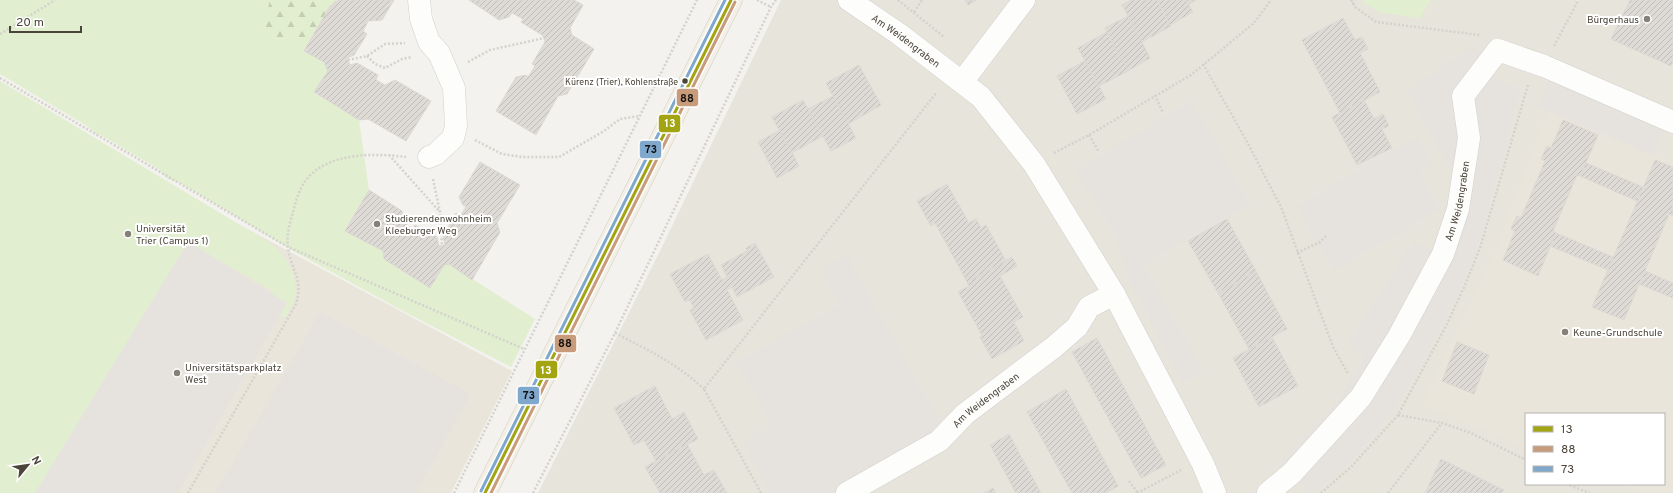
<svg xmlns="http://www.w3.org/2000/svg" width="1673" height="493" viewBox="0 0 1673 493" font-family="Overpass,sans-serif">
<style>
.residential{fill:#e7e4dc;fill-rule:evenodd}
.education{fill:#eae5da}
.green{fill:#e1eecf}
.forest{fill:url(#forest-firs)}
.parking{fill:#e6e3df}
.building{fill:url(#building-hatch);stroke:#dcd9d4}
.lines{fill:none;stroke-linecap:round;stroke-linejoin:round}
.minor-casing{stroke:#d2d0cb;stroke-width:23}
.major-casing{stroke:#d6cebb;stroke-width:23}
.path{stroke:#d3d2cc;stroke-width:2.5;stroke-dasharray:2 2;stroke-linecap:butt}
.minor{stroke:#fdfdfc;stroke-width:22}
.major{stroke:#f2efe6;stroke-width:22}
.bus-1-casing{stroke:#fff;stroke-width:6}
.bus-2-casing{stroke:#fff;stroke-width:6}
.bus-3-casing{stroke:#fff;stroke-width:6}
.bus-1{stroke:#a2a511;stroke-width:3}
.bus-2{stroke:#c89c7a;stroke-width:3}
.bus-3{stroke:#7fa8cc;stroke-width:3}
.poi-dot{fill:#868178;stroke:#fff;stroke-width:1.5}
.bus-dot{fill:#4b4439;stroke:#fff;stroke-width:1.5}
.labels{text-anchor:middle;stroke-width:4;stroke-linejoin:round;paint-order:stroke}
.bus-label{font-size:9px;fill:#4b4439;stroke:#fff;text-anchor:end}
.poi-label{font-size:10px;fill:#4b4439;stroke:#fff;text-anchor:start}
.street-label{font-size:10px;fill:#4b4439;stroke:#fff}
.line-badge{stroke:#fff;stroke-width:1.5}
.badge-label{font-size:11px;text-anchor:middle;font-weight:bold;fill:#fff}
.pale-badge-label{font-size:11px;text-anchor:middle;font-weight:bold;fill:#111}
</style>
<defs>
<pattern id="forest-firs" width="22" height="20" patternUnits="userSpaceOnUse"><rect width="22" height="20" fill="#e1eecf"/><path d="M5 1l3.5 6h-7zM16 11l3.5 6h-7z" fill="#c3cdb2"/></pattern>
<pattern id="building-hatch" width="6" height="6" patternUnits="userSpaceOnUse"><rect width="6" height="6" fill="#dedbd6"/><path d="M-1 1l2-2M0 6l6-6M5 7l2-2" fill="none" stroke="#c0bdb8"/></pattern>
</defs>
<rect width="100%" height="100%" fill="#f4f2ee"/>
<path class="residential" d="M 781,0 L 1577,0 L 1577,2 L 1578,0 L 1673,0 L 1673,493 L 538,493 L 660,251 ZM 1526,414 L 1664,414 L 1664,484 L 1526,484 Z"/>
<path class="education" d="M 0,96 L 512,371 L 451,493 L 0,493 Z
M 1548,112 L 1673,164 L 1673,493 L 1641,493 L 1619,484 L 1664,484 L 1664,414 L 1526,414 L 1526,447 L 1422,405 L 1492,259 Z"/>
<path class="green" d="M 0,0 L 339,0 L 330,6 L 304,51 L 324,62 L 328,71 L 314,93 L 359,120 L 369,190 L 345,231 L 383,251 L 384,259 L 430,288 L 444,265 L 449,264 L 535,319 L 511,367 L 405,312 L 295,252 L 179,182 C 169,181 165,178 160,170 L 106,138 L 95,133 L 87,126 L 0,74 Z
M 1365,0 L 1431,0 L 1420,18 L 1382,13 L 1363,3 Z
M 0,81 L 270,243 C 287,255 299,278 295,298 C 293,306 289,312 285,318 L 264,307 L 272,291 L 188,242 L 36,493 L 0,493 Z"/>
<path class="forest" d="M 270,0 L 339,0 L 330,6 L 312,36 L 301,41 L 289,39 L 275,44 L 268,39 L 264,27 L 269,16 L 268,8 Z"/>
<path class="parking" d="M 1476,45 L 1501,83 L 1522,88 L 1479,243 L 1461,288 L 1436,338 L 1399,403 L 1378,431 L 1350,462 L 1314,493 L 1309,493 L 1280,462 L 1339,400 L 1364,356 L 1347,345 L 1413,241 L 1442,254 L 1461,189 L 1406,91 Z
M 1548,80 L 1664,129 L 1653,155 L 1538,106 Z
M 1192,100 L 1251,205 L 1143,265 L 1204,370 L 1182,383 L 1127,278 L 1117,238 L 1075,171 Z
M 1416,137 L 1432,165 L 1419,173 L 1440,209 L 1333,271 L 1296,206 Z
M 188,242 L 287,303 L 178,493 L 35,493 Z
M 847,255 L 946,432 L 836,493 L 771,493 L 742,442 L 772,425 L 736,362 L 840,304 L 821,270 Z
M 320,312 L 471,394 L 416,493 L 215,493 Z"/>
<path class="building" d="M 339,0 L 394,0 L 382,20 L 368,21 L 363,31 L 367,34 L 354,55 L 347,58 L 350,65 L 357,63 L 378,75 L 376,80 L 385,85 L 395,80 L 431,101 L 406,141 L 368,119 L 359,120 L 314,92 L 328,71 L 324,62 L 304,51 L 330,6 Z
M 469,0 L 574,0 L 583,5 L 570,28 L 572,35 L 594,49 L 567,94 L 558,96 L 536,135 L 496,111 L 516,77 L 526,75 L 528,77 L 535,66 L 532,64 L 545,42 L 544,38 L 542,35 L 521,22 L 523,19 L 512,13 L 509,17 L 499,20 Z
M 965,0 L 977,0 L 968,5 Z
M 1131,0 L 1157,0 L 1171,26 L 1142,42 L 1122,5 Z
M 1157,0 L 1186,0 L 1193,12 L 1170,25 Z
M 1186,0 L 1196,0 L 1189,4 Z
M 1630,0 L 1673,0 L 1673,61 L 1671,66 L 1611,39 Z
M 1128,16 L 1150,58 L 1128,71 L 1105,28 Z
M 1343,18 L 1355,40 L 1362,37 L 1368,49 L 1360,53 L 1380,92 L 1340,113 L 1302,40 Z
M 1107,32 L 1128,71 L 1099,86 L 1078,48 Z
M 1085,61 L 1106,99 L 1077,114 L 1057,76 Z
M 859,65 L 881,105 L 848,124 L 826,83 Z
M 833,96 L 856,138 L 831,151 L 808,109 Z
M 803,100 L 823,136 L 792,153 L 772,117 Z
M 1364,100 L 1374,119 L 1383,114 L 1389,126 L 1382,129 L 1392,148 L 1357,165 L 1332,117 Z
M 1563,120 L 1598,135 L 1580,176 L 1577,175 L 1553,231 L 1556,233 L 1538,276 L 1503,260 L 1515,231 L 1511,229 L 1517,216 L 1521,218 L 1545,161 L 1541,159 L 1547,146 L 1551,148 Z
M 780,130 L 799,166 L 777,178 L 758,142 Z
M 1655,160 L 1673,167 L 1673,205 L 1624,320 L 1592,307 Z
M 480,162 L 520,185 L 497,223 L 500,232 L 472,280 L 449,264 L 444,265 L 430,288 L 384,259 L 383,251 L 345,231 L 369,190 L 402,211 L 404,219 L 403,222 L 413,229 L 415,225 L 437,237 L 439,246 L 445,245 L 443,236 L 456,213 L 460,216 L 466,207 L 463,205 L 459,197 Z
M 1586,163 L 1643,187 L 1637,201 L 1580,176 Z
M 947,184 L 969,223 L 976,219 L 981,228 L 986,225 L 1006,261 L 967,282 L 935,223 L 931,226 L 917,201 Z
M 1673,205 L 1673,216 L 1669,214 Z
M 1227,219 L 1256,271 L 1218,293 L 1188,241 Z
M 1556,233 L 1613,257 L 1608,270 L 1550,246 Z
M 755,243 L 774,277 L 737,297 L 732,287 L 727,290 L 743,320 L 706,340 L 690,310 L 694,308 L 690,300 L 685,302 L 670,274 L 708,254 L 722,280 L 727,277 L 721,265 L 747,251 L 746,248 Z
M 1012,257 L 1017,266 L 1000,276 L 1023,317 L 1014,322 L 1024,341 L 992,359 L 980,337 L 982,335 L 958,292 L 969,286 L 967,282 Z
M 1256,271 L 1287,329 L 1249,349 L 1218,293 Z
M 1645,271 L 1673,283 L 1673,298 L 1639,284 Z
M 1272,337 L 1298,386 L 1259,407 L 1233,358 Z
M 1097,338 L 1166,465 L 1141,478 L 1072,352 Z
M 1457,342 L 1489,355 L 1474,394 L 1442,381 Z
M 655,386 L 672,419 L 684,412 L 698,439 L 656,461 L 644,440 L 634,445 L 614,408 Z
M 1066,389 L 1118,486 L 1106,493 L 1072,493 L 1027,412 Z
M 1009,434 L 1041,493 L 1016,493 L 990,445 Z
M 687,444 L 704,475 L 714,470 L 727,493 L 660,493 L 645,467 Z
M 1441,459 L 1504,490 L 1502,493 L 1425,493 Z
M 993,488 L 996,493 L 984,493 Z"/>
<g class="lines">
<defs>
<g id="minor">
<path d="M 419,0 L 421,19 L 429,42 L 439,53 L 454,88 L 456,126 L 453,138 L 436,154 L 429,157"/>
<path id="s1" d="M 849,0 L 899,34 L 981,97 L 1034,164 L 1114,294 L 1203,464 L 1215,493"/>
<path d="M 962,82 L 1024,0"/>
<path id="s2" d="M 847,493 L 939,441 L 965,414 L 1054,347 L 1077,327 L 1089,307 L 1114,294"/>
<path id="s3" d="M 1268,493 L 1292,473 L 1361,397 L 1399,336 L 1443,254 L 1458,209 L 1469,138 L 1463,96 L 1498,50 L 1544,66 L 1673,122"/>
</g>
<path id="major" d="M 485,493 L 731,0"/>
</defs>
<use href="#minor" class="minor-casing"/>
<use href="#major" class="major-casing"/>
<path class="path" d="M 757,0 L 771,7
M 898,0 L 944,37
M 1351,0 L 1355,7 L 1376,22 L 1480,35
M 1353,4 L 1355,0
M 914,12 L 922,0
M 0,34 L 55,0
M 1554,46 L 1577,3 L 1577,0
M 367,56 L 375,64 L 385,68 L 402,59 L 412,57
M 348,60 L 367,56 L 385,44 L 405,43
M 468,62 L 490,50 L 544,38
M 1203,64 L 1245,138 L 1281,207 L 1333,347 L 1348,374
M 0,78 L 288,247 L 524,349
M 1155,95 L 1163,113
M 1089,135 L 1099,152
M 475,140 L 502,154 L 522,157 L 559,157 L 604,131 L 620,119 L 639,116
M 1054,153 L 1089,135 L 1191,75 L 1254,23 L 1271,0
M 389,155 L 440,212
M 433,179 L 440,212 L 442,246
M 1297,253 L 1320,242 L 1326,236
M 615,333 C 648,350 676,363 704,389
M 1398,415 L 1442,423 L 1471,433 L 1526,460
M 1129,481 L 1138,493
M 1566,484 L 1590,493
M 188,493 L 296,304 C 304,280 291,270 288,248 C 286,236 290,223 293,212 C 296,201 299,189 306,180 C 328,152 374,153 406,157
M 454,493 L 697,0
M 533,493 L 615,333 L 771,7 L 776,0
M 761,493 L 704,389 L 937,92
M 1137,493 L 1181,470
M 1321,493 L 1351,467 L 1398,415 L 1446,326 L 1465,285 L 1480,248 L 1528,85
M 1388,493 L 1442,423"/>
<use href="#minor" class="minor"/>
<use href="#major" class="major"/>
<defs>
<path id="bus-1" d="M 485,493 L 731,0"/>
<path id="bus-2" d="M 491,493 L 735,2"/>
<path id="bus-3" d="M 481,491 L 725,0"/>
</defs>
<use href="#bus-1" class="bus-1-casing"/>
<use href="#bus-2" class="bus-2-casing"/>
<use href="#bus-3" class="bus-3-casing"/>
<use href="#bus-1" class="bus-1"/>
<use href="#bus-2" class="bus-2"/>
<use href="#bus-3" class="bus-3"/>
</g>
<g class="poi-dot">
<circle cx="1647" cy="19" r="4"/>
<circle cx="377" cy="224" r="4"/>
<circle cx="128" cy="234" r="4"/>
<circle cx="1565" cy="332" r="4"/>
<circle cx="177" cy="373" r="4"/>
</g>
<circle class="bus-dot" cx="685" cy="81" r="3.5"/>
<g class="labels">
<g class="bus-label">
<text x="678" y="85">Kürenz (Trier), Kohlenstraße</text>
</g>
<g class="poi-label">
<text x="1639" y="23" text-anchor="end">Bürgerhaus</text>
<text x="385" y="222">Studierendenwohnheim<tspan x="385" dy="12">Kleeburger Weg</tspan></text>
<text x="136" y="232">Universität<tspan x="136" dy="12">Trier (Campus 1)</tspan></text>
<text x="1573" y="336">Keune-Grundschule</text>
<text x="185" y="371">Universitätsparkplatz<tspan x="185" dy="12">West</tspan></text>
</g>
<g class="street-label">
<text dy="4" stroke="none"><textPath href="#s1" startOffset="70">Am Weidengraben</textPath></text>
<text dy="4" stroke="none"><textPath href="#s3" startOffset="354">Am Weidengraben</textPath></text>
<text dy="4" stroke="none"><textPath href="#s2" startOffset="168">Am Weidengraben</textPath></text>
</g>
</g>
<g class="line-badge">
<rect x="676" y="88" width="23" height="19" rx="4" fill="#c89c7a"/>
<rect x="658" y="114" width="23" height="19" rx="4" fill="#a2a511"/>
<rect x="639" y="140" width="23" height="19" rx="4" fill="#7fa8cc"/>
<rect x="554" y="334" width="23" height="19" rx="4" fill="#c89c7a"/>
<rect x="535" y="360" width="23" height="19" rx="4" fill="#a2a511"/>
<rect x="517" y="386" width="23" height="19" rx="4" fill="#7fa8cc"/>
</g>
<g class="badge-label">
<text x="670" y="127">13</text>
<text x="546" y="374">13</text>
</g>
<g class="pale-badge-label">
<text x="687" y="102">88</text>
<text x="651" y="153">73</text>
<text x="565" y="347">88</text>
<text x="529" y="399">73</text>
</g>
<rect x="1525" y="413" width="140" height="72" fill="#ffffff" stroke="#b7b4b0"/>
<rect x="1533" y="426" width="20" height="6" fill="#a2a511" stroke="#b7b4b0"/>
<text x="1561" y="433" font-size="12" fill="#4b4439">13</text>
<rect x="1533" y="446" width="20" height="6" fill="#c89c7a" stroke="#b7b4b0"/>
<text x="1561" y="453" font-size="12" fill="#4b4439">88</text>
<rect x="1533" y="466" width="20" height="6" fill="#7fa8cc" stroke="#b7b4b0"/>
<text x="1561" y="473" font-size="12" fill="#4b4439">73</text>
<g transform="translate(28 465) rotate(61)" stroke="#ffffff" stroke-width="3" paint-order="stroke">
<path d="M0-3L7 15L0 10L-7 15Z" fill="#4b4439"/>
<text y="-6" font-size="11" font-weight="bold" text-anchor="middle" fill="#4b4439">N</text>
</g>
<path d="M10 26v6h71v-6" fill="none" stroke="#4b4439" stroke-width="2"/>
<text x="16" y="26" font-size="12" fill="#4b4439" stroke="#ffffff" stroke-width="3" paint-order="stroke">20 m</text>
</svg>
